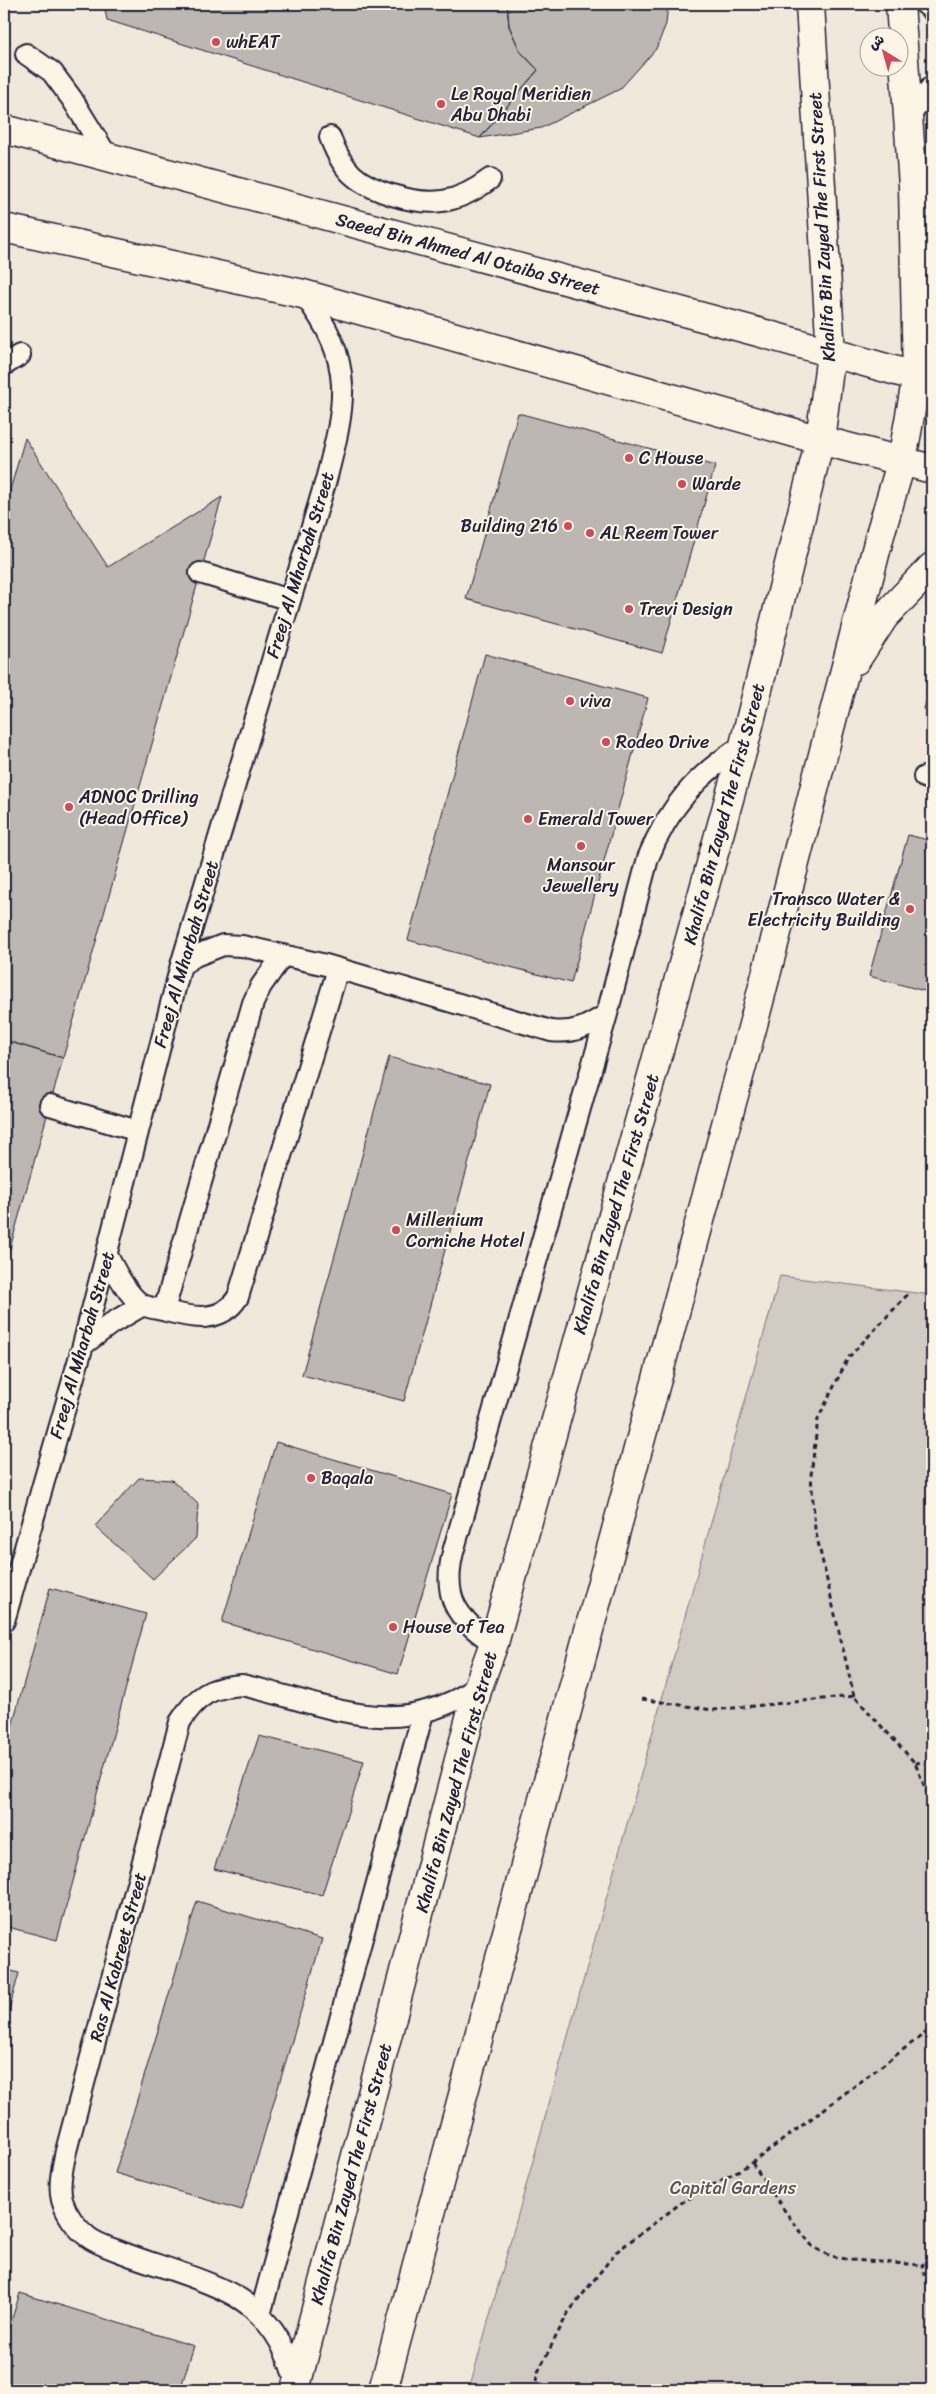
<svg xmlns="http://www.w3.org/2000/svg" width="936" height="2394" viewBox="0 0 936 2394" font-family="Sriracha,'Playpen Sans Arabic',sans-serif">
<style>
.green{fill:#d1cbc3;stroke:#7a767f}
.building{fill:#bcb7b3;stroke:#22223b}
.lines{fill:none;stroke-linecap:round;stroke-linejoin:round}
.service-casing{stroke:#22223b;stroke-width:24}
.secondary-casing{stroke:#22223b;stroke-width:31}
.path{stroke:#22223b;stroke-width:3;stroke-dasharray:5 4;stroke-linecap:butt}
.service{stroke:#fcf5e5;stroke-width:20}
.secondary{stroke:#fcf5e5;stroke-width:28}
.poi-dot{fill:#d1495b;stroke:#fcf5e5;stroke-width:2}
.labels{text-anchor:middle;stroke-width:4;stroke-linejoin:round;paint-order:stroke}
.poi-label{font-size:18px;fill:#22223b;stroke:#fcf5e5;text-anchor:start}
.street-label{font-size:18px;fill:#22223b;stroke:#fcf5e5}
.park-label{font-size:18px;fill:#575564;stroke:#fcf5e5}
</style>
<rect width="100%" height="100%" fill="#efe8db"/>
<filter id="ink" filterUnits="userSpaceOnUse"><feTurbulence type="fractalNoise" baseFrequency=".02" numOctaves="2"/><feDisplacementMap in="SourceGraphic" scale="10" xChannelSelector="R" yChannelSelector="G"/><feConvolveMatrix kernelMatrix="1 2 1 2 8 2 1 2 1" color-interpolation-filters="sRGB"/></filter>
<g filter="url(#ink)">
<path class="green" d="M 780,1276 L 932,1295 L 932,2390 L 469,2390 Z"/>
<path class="building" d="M 104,4 L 507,4 L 509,26 L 520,51 L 538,70 L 480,138 L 107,20 Z
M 507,4 L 668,4 L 666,24 L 656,49 L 620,89 L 541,128 L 480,138 L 538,70 L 520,51 L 509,26 Z
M 518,413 L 715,466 L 662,653 L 466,599 Z
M 25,438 L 108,567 L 222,497 L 63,1058 L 4,1040 L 4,511 Z
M 485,654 L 648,698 L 571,983 L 408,940 Z
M 932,678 L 932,712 L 924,709 Z
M 908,835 L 932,841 L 932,993 L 869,976 Z
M 4,1040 L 63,1058 L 4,1270 Z
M 389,1057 L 490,1084 L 404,1401 L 302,1375 Z
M 276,1442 L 452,1494 L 398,1674 L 222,1622 Z
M 139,1478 L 172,1480 L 198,1504 L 196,1538 L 153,1579 L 95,1526 Z
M 50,1588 L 146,1614 L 57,1940 L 4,1926 L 4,1755 Z
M 259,1736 L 364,1761 L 322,1895 L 214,1869 Z
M 197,1901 L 322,1939 L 242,2210 L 115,2173 Z
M 4,1969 L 19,1973 L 4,2028 Z
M 20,2293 L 194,2346 L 180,2390 L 4,2390 L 4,2344 Z"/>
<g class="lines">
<defs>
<path id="service" d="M 925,4 L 932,10
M 26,54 L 52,72 L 72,99 L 107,156
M 909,117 L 932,86
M 330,137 C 343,172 357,184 392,195 C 431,207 457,204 490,179
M 4,365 L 20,355
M 200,573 L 290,600
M 924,777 L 932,780
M 181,965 L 195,956 L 223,945 L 242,946 L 326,965 L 551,1031 C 574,1034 589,1026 607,1014
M 50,1105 L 138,1131
M 107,1255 C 114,1269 129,1298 143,1305 C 149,1308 159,1309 166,1311 C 193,1318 221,1324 238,1297 L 338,969
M 164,1310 L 253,1003 L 261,986 L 283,955
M 83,1345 L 112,1323 L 143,1305
M 4,1621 L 83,1345 L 181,965 L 326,480 C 346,403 356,361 303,294
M 494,1643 C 456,1619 442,1597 453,1552 L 607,1014 L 648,858 C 668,808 698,773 744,745
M 260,2315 L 423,1713
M 296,2384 C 288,2353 276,2328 251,2307 C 225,2284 160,2267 126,2254 C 114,2249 98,2245 88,2237 C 76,2228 66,2214 62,2200 C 58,2184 63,2166 66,2151 L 180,1722 C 197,1695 211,1687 242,1685 C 331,1705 394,1743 478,1687"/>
<path id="secondary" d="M 4,129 L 758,332 L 932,381
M 4,228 L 303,294 L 820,440 L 932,469
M 856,660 L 884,617 L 932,567
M 295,2390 L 478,1687 L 494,1643 L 744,745 L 820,440 L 831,353 L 810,4
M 383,2390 L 754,1021 L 881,531 L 902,460 L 917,376 L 913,186 L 900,4"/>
</defs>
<use href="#service" class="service-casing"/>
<use href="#secondary" class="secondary-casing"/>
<path class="path" d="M 854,1696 L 815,1529 L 811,1475 L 818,1419 L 848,1358 L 910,1292
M 642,1699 L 713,1710 L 854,1696 L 915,1763 L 932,1805
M 915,1763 L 932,1761
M 752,2163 L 787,2214 L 813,2247 L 831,2256 L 851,2260 L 922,2265
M 932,2259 L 922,2265 L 932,2299
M 534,2390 L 538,2372 L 568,2313 L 616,2252 L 681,2203 L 752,2163 L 932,2028
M 902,2390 L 932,2386"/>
<use href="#service" class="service"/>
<use href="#secondary" class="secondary"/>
</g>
</g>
<g class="poi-dot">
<circle cx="216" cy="42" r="5"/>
<circle cx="441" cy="104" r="5"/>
<circle cx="629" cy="458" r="5"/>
<circle cx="682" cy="484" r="5"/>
<circle cx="568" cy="526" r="5"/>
<circle cx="590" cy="533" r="5"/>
<circle cx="629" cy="609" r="5"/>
<circle cx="570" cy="701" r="5"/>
<circle cx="606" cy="742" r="5"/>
<circle cx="69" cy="807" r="5"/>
<circle cx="528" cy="819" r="5"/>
<circle cx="581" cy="846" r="5"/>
<circle cx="910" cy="909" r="5"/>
<circle cx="396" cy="1230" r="5"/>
<circle cx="311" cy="1478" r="5"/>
<circle cx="393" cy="1627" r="5"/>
</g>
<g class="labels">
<g class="poi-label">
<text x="226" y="48">whEAT</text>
<text x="451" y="100">Le Royal Meridien<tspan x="451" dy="21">Abu Dhabi</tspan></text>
<text x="639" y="464">C House</text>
<text x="692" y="490">Warde</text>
<text x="558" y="532" text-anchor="end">Building 216</text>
<text x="600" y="539">AL Reem Tower</text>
<text x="639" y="615">Trevi Design</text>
<text x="580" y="707">viva</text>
<text x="616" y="748">Rodeo Drive</text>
<text x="79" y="803">ADNOC Drilling<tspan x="79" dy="21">(Head Office)</tspan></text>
<text x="538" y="825">Emerald Tower</text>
<text x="581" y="871" text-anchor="middle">Mansour<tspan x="581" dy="21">Jewellery</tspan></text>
<text x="900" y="905" text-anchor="end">Transco Water &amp;<tspan x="900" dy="21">Electricity Building</tspan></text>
<text x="406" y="1226">Millenium<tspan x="406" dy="21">Corniche Hotel</tspan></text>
<text x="321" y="1484">Baqala</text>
<text x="403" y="1633">House of Tea</text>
</g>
<g class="street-label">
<text transform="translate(822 227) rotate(-93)" y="6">Khalifa Bin Zayed The First Street</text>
<text transform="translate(468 254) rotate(15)" y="6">Saeed Bin Ahmed Al Otaiba Street</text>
<text transform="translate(300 565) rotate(-73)" y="6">Freej Al Mharbah Street</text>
<text transform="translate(724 814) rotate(-75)" y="6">Khalifa Bin Zayed The First Street</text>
<text transform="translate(186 954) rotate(-74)" y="6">Freej Al Mharbah Street</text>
<text transform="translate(616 1204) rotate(-74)" y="6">Khalifa Bin Zayed The First Street</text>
<text transform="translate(82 1345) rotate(-74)" y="6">Freej Al Mharbah Street</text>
<text transform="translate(456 1782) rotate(-75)" y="6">Khalifa Bin Zayed The First Street</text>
<text transform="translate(118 1957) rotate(-75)" y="6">Ras Al Kabreet Street</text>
<text transform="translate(351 2174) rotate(-75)" y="6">Khalifa Bin Zayed The First Street</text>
</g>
<g class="park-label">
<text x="733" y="2194">Capital Gardens</text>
</g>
</g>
<rect width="936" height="2394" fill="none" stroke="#fcf5e5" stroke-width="20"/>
<rect x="10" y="10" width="916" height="2374" fill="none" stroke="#22223b" stroke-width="2" filter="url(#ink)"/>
<g transform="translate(884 52) rotate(323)"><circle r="24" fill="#fcf5e5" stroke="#a5a1a1"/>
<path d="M0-4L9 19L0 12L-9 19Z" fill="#d1495b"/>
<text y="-8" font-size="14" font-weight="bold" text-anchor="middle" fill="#22223b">ش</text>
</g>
</svg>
